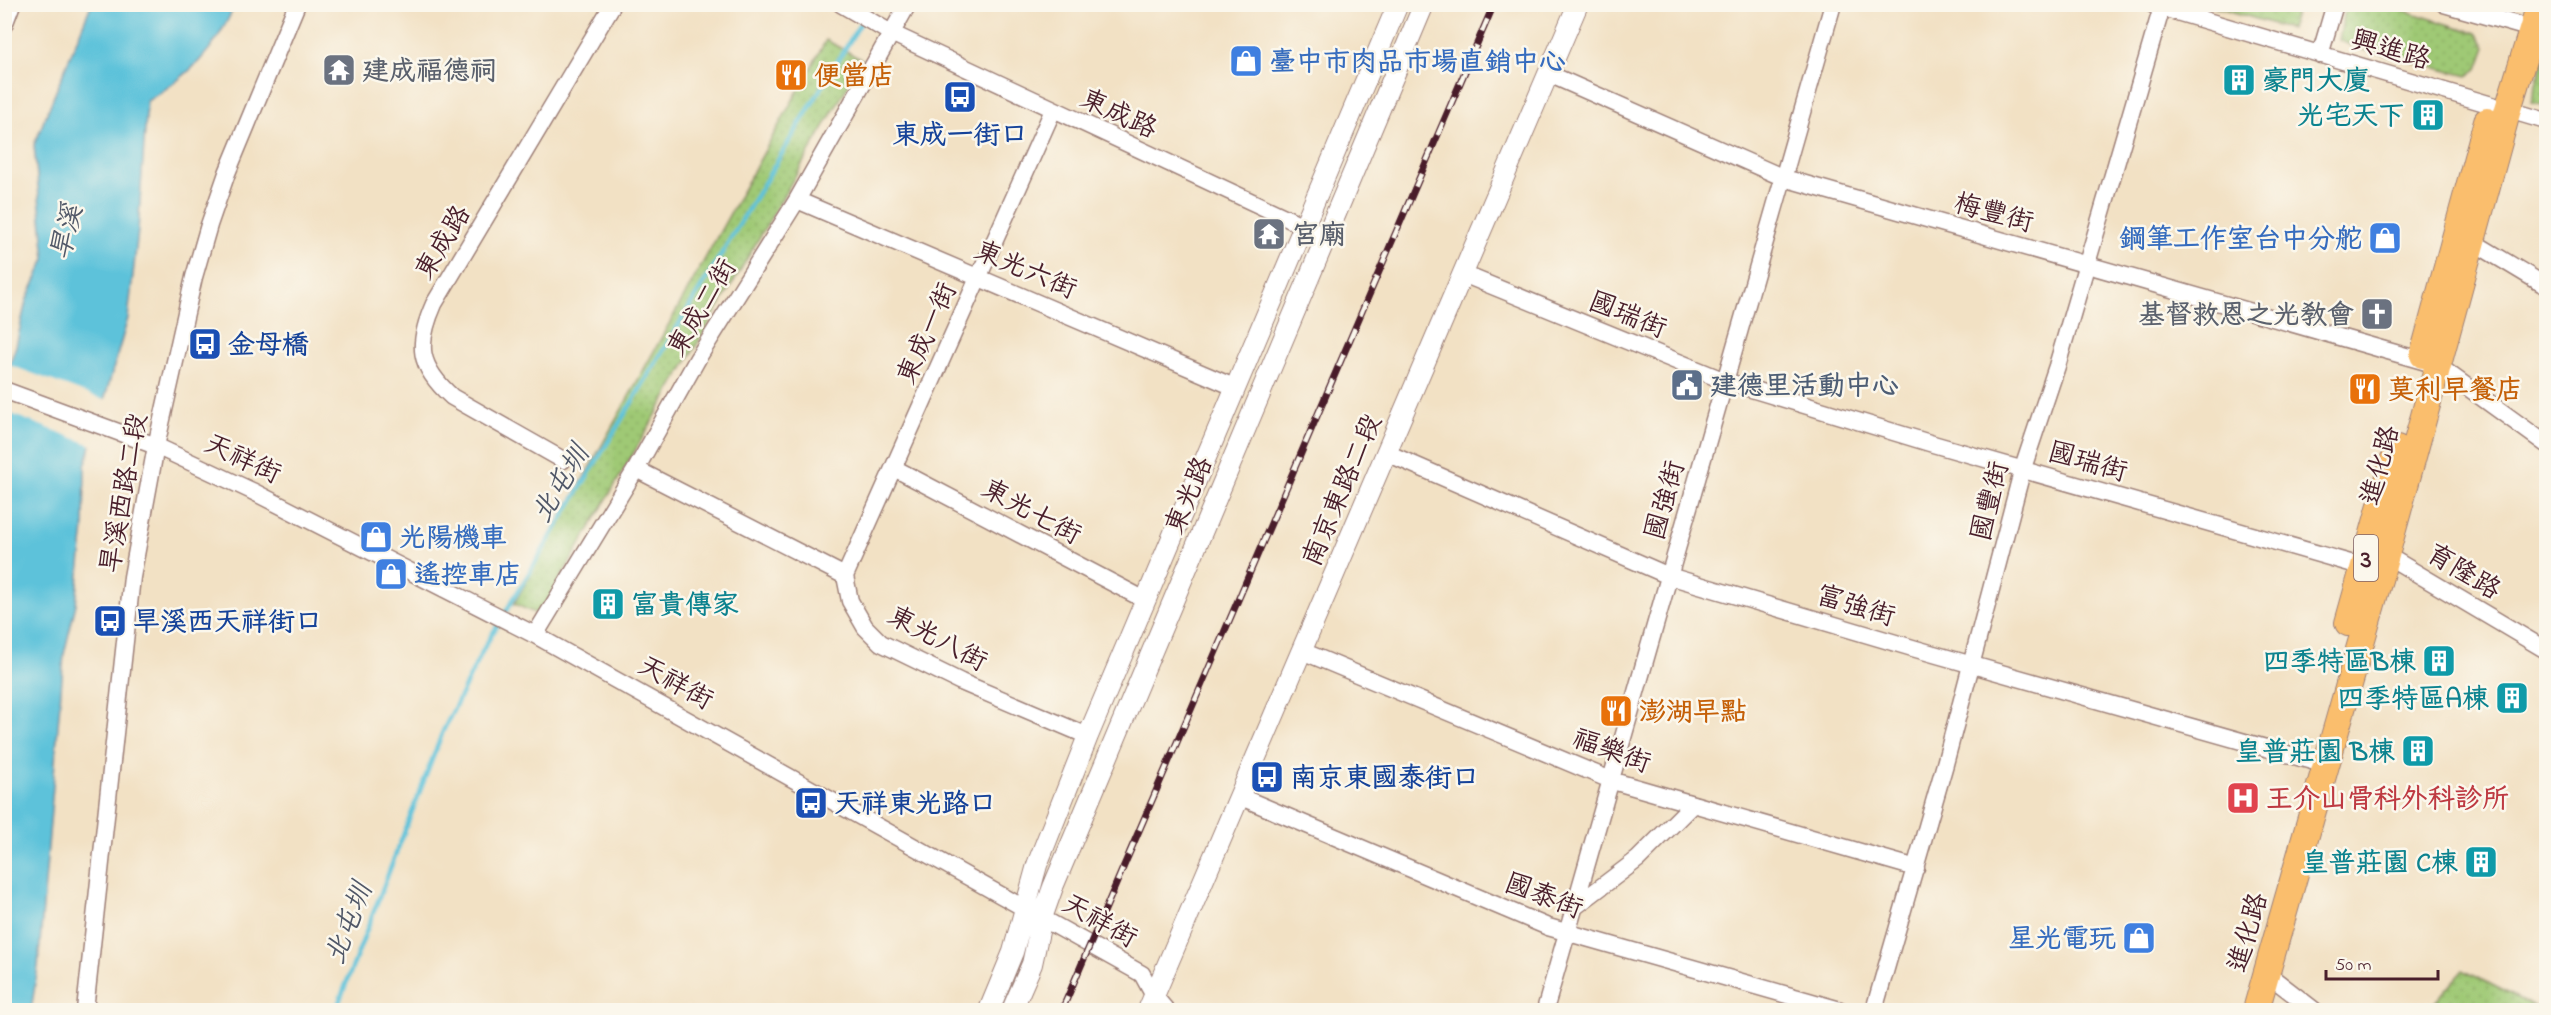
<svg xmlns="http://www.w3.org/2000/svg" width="2551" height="1015" viewBox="0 0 2551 1015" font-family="'Indie Flower','LXGW WenKai TC',sans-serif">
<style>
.park{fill:url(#park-dots);stroke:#747450;stroke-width:1.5}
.water{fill:#5dc2da;stroke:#547082;stroke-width:1.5}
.pier{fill:#f2e1c4}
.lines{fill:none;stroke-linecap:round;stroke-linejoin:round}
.stream{stroke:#5dc2da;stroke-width:4.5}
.minor-casing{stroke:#9e8078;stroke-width:19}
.tertiary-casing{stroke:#9e8078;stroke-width:22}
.primary-casing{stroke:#9e8078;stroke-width:28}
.minor{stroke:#fff;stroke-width:16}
.tertiary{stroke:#fff;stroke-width:20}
.primary{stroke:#fabe6d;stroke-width:26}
.rail-casing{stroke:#4a1f2b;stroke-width:7}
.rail{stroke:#fbf7ec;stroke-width:4.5;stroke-dasharray:14;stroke-linecap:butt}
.labels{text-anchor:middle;stroke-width:5;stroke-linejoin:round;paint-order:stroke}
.shield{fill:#fbf7ec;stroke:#7f6065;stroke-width:1.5}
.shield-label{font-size:26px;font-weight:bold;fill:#4a1f2b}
.street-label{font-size:27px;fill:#4a1f2b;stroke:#fbf7ec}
.shop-label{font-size:27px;font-weight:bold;fill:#366cbe;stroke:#fbf7ec;text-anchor:start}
.worship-label{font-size:27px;font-weight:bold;fill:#5b616d;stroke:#fbf7ec;text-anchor:start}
.food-label{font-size:27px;font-weight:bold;fill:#c56008;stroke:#fbf7ec;text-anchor:start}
.culture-label{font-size:27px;font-weight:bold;fill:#0d838f;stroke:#fbf7ec;text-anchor:end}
.transit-label{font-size:27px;font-weight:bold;fill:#164399;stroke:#fbf7ec;text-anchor:start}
.service-label{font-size:27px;font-weight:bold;fill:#4e5e75;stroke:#fbf7ec;text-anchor:start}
.health-label{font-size:27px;font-weight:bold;fill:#be3a42;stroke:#fbf7ec;text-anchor:start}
.water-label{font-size:28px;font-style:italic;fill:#515868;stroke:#fbf7ec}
</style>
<defs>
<pattern id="park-dots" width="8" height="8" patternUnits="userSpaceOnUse" patternTransform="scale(1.5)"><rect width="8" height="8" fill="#9fc975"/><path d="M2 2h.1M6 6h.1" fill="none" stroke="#8aac65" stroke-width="1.8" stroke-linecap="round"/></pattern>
</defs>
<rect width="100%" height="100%" fill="#fbf7ec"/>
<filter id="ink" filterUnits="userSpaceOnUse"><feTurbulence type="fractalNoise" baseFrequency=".0167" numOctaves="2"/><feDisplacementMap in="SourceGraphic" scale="12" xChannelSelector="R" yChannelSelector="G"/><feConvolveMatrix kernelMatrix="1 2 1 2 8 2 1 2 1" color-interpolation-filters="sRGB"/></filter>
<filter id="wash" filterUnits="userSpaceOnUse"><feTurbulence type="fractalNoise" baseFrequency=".008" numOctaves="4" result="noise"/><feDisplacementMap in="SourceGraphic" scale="24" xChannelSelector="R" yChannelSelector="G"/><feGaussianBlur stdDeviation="1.35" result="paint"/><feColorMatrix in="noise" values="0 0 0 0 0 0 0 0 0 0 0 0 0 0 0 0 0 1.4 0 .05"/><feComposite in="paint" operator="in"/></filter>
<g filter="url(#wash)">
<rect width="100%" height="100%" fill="#f2e1c4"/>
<path class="park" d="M 2210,5 L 2298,5 L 2290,29 Z
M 2387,5 L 2476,33 L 2486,47 L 2478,69 L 2467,76 L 2357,48 L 2339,40 L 2346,5 Z
M 826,40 L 863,60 L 539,615 L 514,604 Z
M 2545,51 L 2546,52 L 2546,106 L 2531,102 Z
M 2463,970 L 2541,1010 L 2428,1010 Z"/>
<path class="water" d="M 91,5 L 235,5 C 214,52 191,74 147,101 L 138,231 L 128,318 L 85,466 L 84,527 L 76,604 L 64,654 L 38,967 L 31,1010 L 5,1010 L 4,381 L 16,346 L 26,301 L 45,259 L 34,145 Z"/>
<path class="pier" d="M 7,364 L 107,401 L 94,446 L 4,411 Z"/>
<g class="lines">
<path class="stream" d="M 336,1010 L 443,731 L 485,646 L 872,4"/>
</g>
</g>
<g filter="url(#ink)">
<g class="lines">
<defs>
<path id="minor" d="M 841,4 L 891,33 L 1325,236
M 2444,4 L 2546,33
M 2153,5 L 2546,121
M 4,25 L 12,4
M 2320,55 L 2335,4
M 1549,74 L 1784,178 L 2437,365 L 2546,444
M 797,200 L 1234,387
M 2473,242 L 2546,286
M 1463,274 L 1725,381 L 1933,444 L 2364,567
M 4,390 L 156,446 L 252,491 L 535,635 L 1024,908
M 1387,453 L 1669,576 L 1916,649 L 2326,765
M 563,460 L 452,397 C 418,366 416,345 434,304 L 613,4
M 894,468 L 1145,600
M 636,469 L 845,576 L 850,601 L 865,627 L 881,643 L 961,682 L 1088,736
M 2386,555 L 2546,650
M 845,576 L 1053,110
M 535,635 L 636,469 L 698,358 L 797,200 L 908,4
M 1302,651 L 1613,781 L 1916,868
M 1241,797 L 1548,927 L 1840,1010
M 1576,906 L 1638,859 L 1693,804
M 1042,918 L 1142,974 L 1154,996 L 1166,1010
M 2266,973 L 2314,1010
M 85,1010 L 132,577 L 156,446 L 194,277 L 209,225 L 227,173 L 297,4
M 1545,1010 L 1833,4
M 1874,1010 L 1945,764 L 2023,468 L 2057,366 L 2162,7"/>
<path id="tertiary" d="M 989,1010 L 1013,952 L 1037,865 L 1088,736 L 1398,4
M 1012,1010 L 1032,964 L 1042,918 L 1053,887 L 1424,4
M 1148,1010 L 1578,4"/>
<path id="primary" d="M 2423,355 L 2487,121
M 2348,623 L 2397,448
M 2256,1010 L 2386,555 L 2508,109 L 2540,4"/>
</defs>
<use href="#minor" class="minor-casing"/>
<use href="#tertiary" class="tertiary-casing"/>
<use href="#primary" class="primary-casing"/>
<use href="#minor" class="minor"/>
<use href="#tertiary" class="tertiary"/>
<use href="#primary" class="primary"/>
<defs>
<path id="rail" d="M 1062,1010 L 1494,4"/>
</defs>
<use href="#rail" class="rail-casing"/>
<use href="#rail" class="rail"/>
</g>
</g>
<defs>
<symbol id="shop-square" viewBox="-11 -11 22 22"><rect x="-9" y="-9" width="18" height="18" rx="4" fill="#3f7fe0" stroke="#fbf7ec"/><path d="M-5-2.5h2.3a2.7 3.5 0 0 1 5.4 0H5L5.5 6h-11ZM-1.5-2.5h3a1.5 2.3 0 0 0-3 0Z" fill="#fff"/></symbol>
<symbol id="temple-square" viewBox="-11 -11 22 22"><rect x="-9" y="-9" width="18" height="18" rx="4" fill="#6b7280" stroke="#fbf7ec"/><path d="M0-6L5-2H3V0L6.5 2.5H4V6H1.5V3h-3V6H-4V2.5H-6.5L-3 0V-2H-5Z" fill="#fff"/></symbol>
<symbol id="restaurant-square" viewBox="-11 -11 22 22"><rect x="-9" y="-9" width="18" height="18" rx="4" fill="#e8710a" stroke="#fbf7ec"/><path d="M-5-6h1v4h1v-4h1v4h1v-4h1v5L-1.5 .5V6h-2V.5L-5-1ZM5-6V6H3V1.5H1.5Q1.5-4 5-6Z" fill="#fff"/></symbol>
<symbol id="building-square" viewBox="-11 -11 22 22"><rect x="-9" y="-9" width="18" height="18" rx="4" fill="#0f9aa8" stroke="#fbf7ec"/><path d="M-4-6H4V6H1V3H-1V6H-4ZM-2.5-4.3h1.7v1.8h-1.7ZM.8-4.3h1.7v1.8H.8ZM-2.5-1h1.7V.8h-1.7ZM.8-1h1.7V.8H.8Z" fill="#fff"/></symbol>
<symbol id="bus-square" viewBox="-11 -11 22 22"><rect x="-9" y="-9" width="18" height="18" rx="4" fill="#1a4fb4" stroke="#fbf7ec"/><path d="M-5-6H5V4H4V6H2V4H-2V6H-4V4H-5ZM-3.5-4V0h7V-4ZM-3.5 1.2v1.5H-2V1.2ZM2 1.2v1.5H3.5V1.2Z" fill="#fff"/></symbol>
<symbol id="church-square" viewBox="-11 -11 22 22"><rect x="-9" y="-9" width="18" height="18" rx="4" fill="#6b7280" stroke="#fbf7ec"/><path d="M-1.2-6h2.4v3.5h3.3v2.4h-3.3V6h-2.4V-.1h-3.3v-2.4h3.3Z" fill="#fff"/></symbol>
<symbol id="civic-square" viewBox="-11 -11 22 22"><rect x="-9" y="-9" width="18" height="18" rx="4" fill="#5c6f8a" stroke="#fbf7ec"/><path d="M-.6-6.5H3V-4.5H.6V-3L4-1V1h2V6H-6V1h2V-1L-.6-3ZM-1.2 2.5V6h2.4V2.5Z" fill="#fff"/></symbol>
<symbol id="hospital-square" viewBox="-11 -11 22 22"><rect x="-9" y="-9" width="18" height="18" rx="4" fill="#e0444e" stroke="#fbf7ec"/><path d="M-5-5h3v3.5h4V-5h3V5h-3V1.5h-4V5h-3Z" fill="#fff"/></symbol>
</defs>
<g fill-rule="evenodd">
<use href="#shop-square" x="1227" y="42" width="38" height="38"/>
<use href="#temple-square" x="320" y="51" width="38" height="38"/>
<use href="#restaurant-square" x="772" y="56" width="38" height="38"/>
<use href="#building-square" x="2220" y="61" width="38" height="38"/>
<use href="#bus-square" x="941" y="78" width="38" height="38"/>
<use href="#building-square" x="2409" y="96" width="38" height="38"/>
<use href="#temple-square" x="1250" y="215" width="38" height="38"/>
<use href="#shop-square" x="2366" y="219" width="38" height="38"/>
<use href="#church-square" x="2358" y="295" width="38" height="38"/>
<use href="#bus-square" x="186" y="325" width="38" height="38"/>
<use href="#civic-square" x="1668" y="366" width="38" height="38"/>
<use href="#restaurant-square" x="2346" y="370" width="38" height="38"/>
<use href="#shop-square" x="357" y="518" width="38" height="38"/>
<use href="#shop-square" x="372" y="555" width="38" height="38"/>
<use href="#building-square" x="589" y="585" width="38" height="38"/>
<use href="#bus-square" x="91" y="602" width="38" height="38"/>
<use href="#building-square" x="2420" y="642" width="38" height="38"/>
<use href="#building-square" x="2493" y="679" width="38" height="38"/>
<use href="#restaurant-square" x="1597" y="692" width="38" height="38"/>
<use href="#building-square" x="2399" y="732" width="38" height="38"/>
<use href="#bus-square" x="1248" y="758" width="38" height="38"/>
<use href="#hospital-square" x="2224" y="779" width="38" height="38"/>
<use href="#bus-square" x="792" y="784" width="38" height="38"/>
<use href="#building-square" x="2462" y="843" width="38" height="38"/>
<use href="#shop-square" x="2120" y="919" width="38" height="38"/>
</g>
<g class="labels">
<rect class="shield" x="2354" y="535" width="24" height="46" rx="4.5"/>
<g class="shield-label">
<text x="2366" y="567">3</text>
</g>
<g class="street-label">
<text transform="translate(2391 49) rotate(16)" y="9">興進路</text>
<text transform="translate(1119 113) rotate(25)" y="9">東成路</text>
<text transform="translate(1994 212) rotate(15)" y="9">梅豐街</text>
<text transform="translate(442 242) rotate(-59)" y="9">東成路</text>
<text transform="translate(1026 269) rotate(23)" y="9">東光六街</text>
<text transform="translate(701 307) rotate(-59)" y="9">東成二街</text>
<text transform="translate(1628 314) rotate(22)" y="9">國瑞街</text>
<text transform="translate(926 333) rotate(-66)" y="9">東成一街</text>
<text transform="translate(243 458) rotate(25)" y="9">天祥街</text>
<text transform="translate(2088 461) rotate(16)" y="9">國瑞街</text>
<text transform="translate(2379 465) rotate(-75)" y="9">進化路</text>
<text transform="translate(1341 490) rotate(-67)" y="9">南京東路二段</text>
<text transform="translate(123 493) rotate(-80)" y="9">旱溪西路二段</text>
<text transform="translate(1188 495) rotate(-67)" y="9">東光路</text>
<text transform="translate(1664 500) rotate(-74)" y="9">國強街</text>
<text transform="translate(1989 501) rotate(-76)" y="9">國豐街</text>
<text transform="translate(1032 511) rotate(28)" y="9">東光七街</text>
<text transform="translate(2464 571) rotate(31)" y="9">育隆路</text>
<text transform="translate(1856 605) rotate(17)" y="9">富強街</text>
<text transform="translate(938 638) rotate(28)" y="9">東光八街</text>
<text transform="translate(676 682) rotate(29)" y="9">天祥街</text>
<text transform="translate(1612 750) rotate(20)" y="9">福樂街</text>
<text transform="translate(1544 895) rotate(21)" y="9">國泰街</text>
<text transform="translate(1100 920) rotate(29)" y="9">天祥街</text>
<text transform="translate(2247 932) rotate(-74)" y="9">進化路</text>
</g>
<g class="shop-label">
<text x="1269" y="70">臺中市肉品市場直銷中心</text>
<text x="2362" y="247" text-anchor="end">鋼筆工作室台中分舵</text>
<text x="399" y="546">光陽機車</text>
<text x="414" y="583">遙控車店</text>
<text x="2116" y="947" text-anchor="end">星光電玩</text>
</g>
<g class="worship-label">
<text x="362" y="79">建成福德祠</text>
<text x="1292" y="243">宮廟</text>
<text x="2354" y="323" text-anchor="end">基督救恩之光教會</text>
</g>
<g class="food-label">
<text x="814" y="84">便當店</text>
<text x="2388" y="398">莫利早餐店</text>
<text x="1639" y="720">澎湖早點</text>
</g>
<g class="culture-label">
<text x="2262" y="89" text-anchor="start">豪門大廈</text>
<text x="2405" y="124">光宅天下</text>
<text x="631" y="613" text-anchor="start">富貴傳家</text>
<text x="2416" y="670">四季特區B棟</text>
<text x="2489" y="707">四季特區A棟</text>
<text x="2395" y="760">皇普莊園 B棟</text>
<text x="2458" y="871">皇普莊園 C棟</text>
</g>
<g class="transit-label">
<text x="960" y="143" text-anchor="middle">東成一街口</text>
<text x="228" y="353">金母橋</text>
<text x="133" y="630">旱溪西天祥街口</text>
<text x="1290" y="786">南京東國泰街口</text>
<text x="834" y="812">天祥東光路口</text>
</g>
<g class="service-label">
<text x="1710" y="394">建德里活動中心</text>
</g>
<g class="health-label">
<text x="2266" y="807">王介山骨科外科診所</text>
</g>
<g class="water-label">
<text transform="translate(65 232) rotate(-76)" y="10">旱溪</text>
<text transform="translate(559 483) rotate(-59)" y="10">北屯圳</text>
<text transform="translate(347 923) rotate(-69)" y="10">北屯圳</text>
</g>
</g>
<rect width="2551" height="1015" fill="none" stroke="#fbf7ec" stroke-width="24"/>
<path d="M2326 970v9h112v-9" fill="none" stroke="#4a1f2b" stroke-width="3"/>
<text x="2335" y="970" font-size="18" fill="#4a1f2b" stroke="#fbf7ec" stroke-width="4.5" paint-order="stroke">50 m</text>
</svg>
